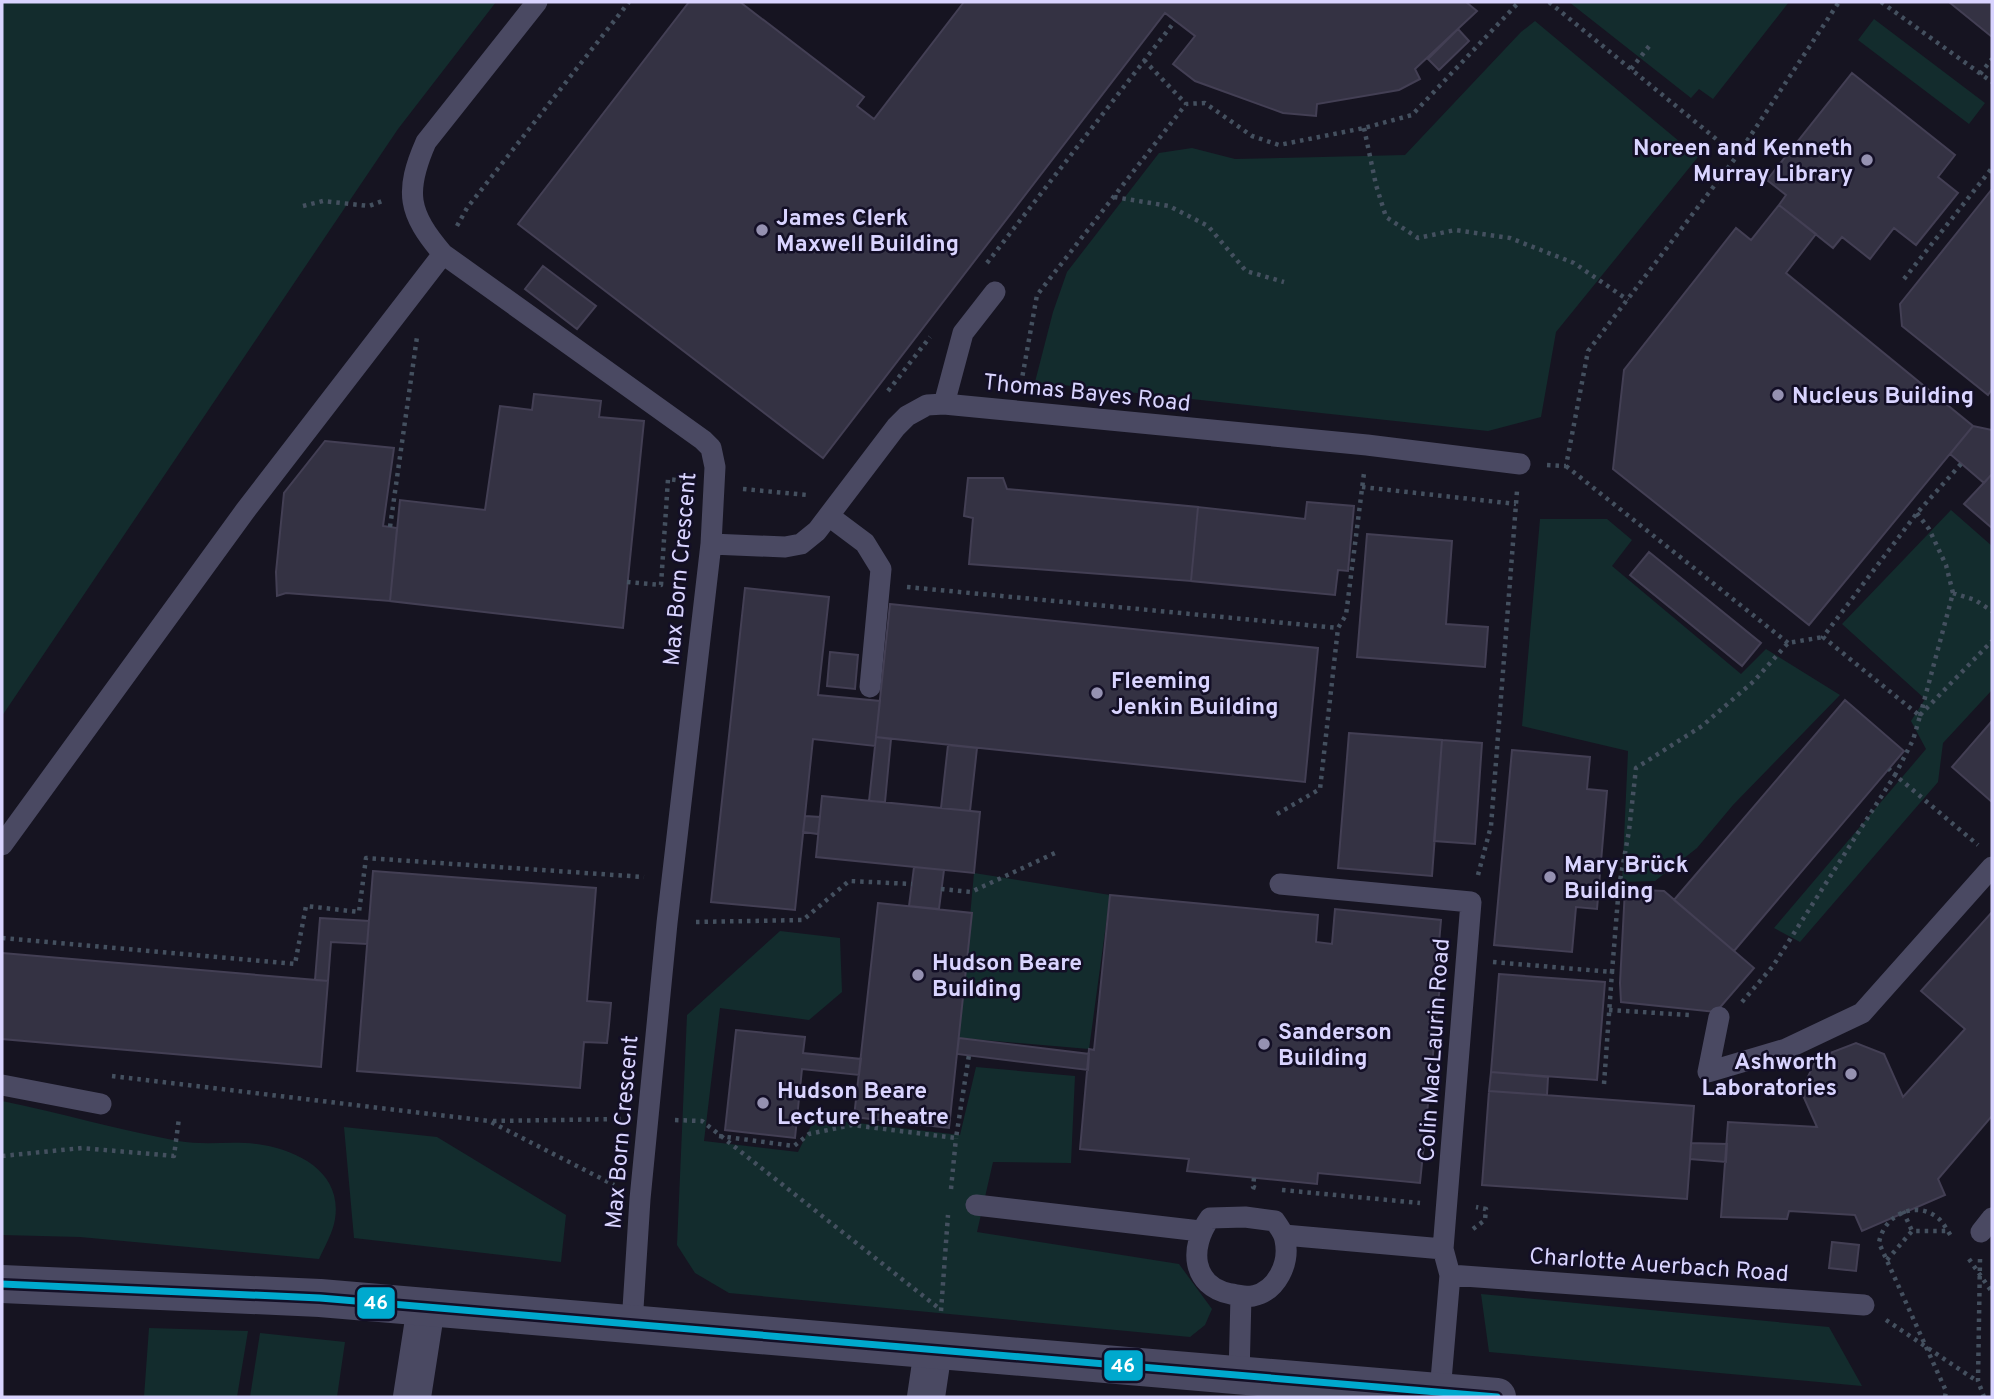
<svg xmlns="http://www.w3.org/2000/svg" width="1994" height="1399" viewBox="0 0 1994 1399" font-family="Overpass,sans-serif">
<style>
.green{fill:#132c2d}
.building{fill:#343243;stroke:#433f54;stroke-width:2}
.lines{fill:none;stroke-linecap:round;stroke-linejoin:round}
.path{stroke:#44505f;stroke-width:4.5;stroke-dasharray:3.5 5;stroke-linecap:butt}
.service{stroke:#4a4962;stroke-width:21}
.minor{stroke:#4a4962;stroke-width:38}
.tertiary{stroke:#4a4962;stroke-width:38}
.bus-1-casing{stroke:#130f26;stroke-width:12}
.bus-1{stroke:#00a9ce;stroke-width:7}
.poi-dot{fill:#9591b1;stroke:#130f26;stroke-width:2.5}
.labels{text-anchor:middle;stroke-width:5;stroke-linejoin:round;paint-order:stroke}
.poi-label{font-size:23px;font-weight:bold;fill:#d9d4ff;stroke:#130f26;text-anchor:start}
.street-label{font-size:23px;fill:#d9d4ff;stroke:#130f26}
.line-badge{stroke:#130f26;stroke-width:2.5}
.badge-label{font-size:19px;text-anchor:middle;font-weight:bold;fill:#fff}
</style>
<rect width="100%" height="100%" fill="#161421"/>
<path class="green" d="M 2,2 L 496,2 L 398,129 L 2,716 Z
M 1569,2 L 1789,2 L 1713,99 L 1699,89 L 1691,98 Z
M 1874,19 L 1985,103 L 1969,124 L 1858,40 Z
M 1535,21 L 1698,157 L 1556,332 L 1541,417 L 1488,431 L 1035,382 L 1053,312 L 1067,272 L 1159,153 L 1192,148 L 1235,159 L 1405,155 L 1521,32 Z
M 1951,510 L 1992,546 L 1992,690 L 1943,743 L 1938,782 L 1800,942 L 1774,928 L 1926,749 L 1911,721 L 1925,699 L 1842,624 Z
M 1540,519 L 1607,519 L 1632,540 L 1612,566 L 1741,674 L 1766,649 L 1840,695 L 1733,805 L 1697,848 L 1655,881 L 1622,882 L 1628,751 L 1522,726 Z
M 974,873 L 1110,895 L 1089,1049 L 959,1038 Z
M 780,931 L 840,938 L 842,992 L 809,1020 L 720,1008 L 704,1141 L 798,1152 L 815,1118 L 960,1135 L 976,1067 L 1075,1076 L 1071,1163 L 993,1162 L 977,1232 L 1179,1264 L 1212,1309 L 1205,1325 L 1190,1337 L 729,1293 L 695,1273 L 677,1245 L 687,1015 Z
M 2,1101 C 61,1113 119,1130 178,1141 C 206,1146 236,1140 263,1145 C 303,1152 342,1175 335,1219 C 333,1232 325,1246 319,1259 L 80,1237 L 2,1235 Z
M 344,1127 L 437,1137 L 566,1215 L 561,1262 L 354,1238 Z
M 1481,1294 L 1829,1327 L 1862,1386 L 1489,1352 Z
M 149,1328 L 248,1331 L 237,1397 L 144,1397 Z
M 260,1333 L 345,1342 L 337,1397 L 250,1397 Z"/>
<path class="building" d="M 689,2 L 740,2 L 864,97 L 857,106 L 874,119 L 964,2 L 1466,2 L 1477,11 L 1415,69 L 1420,79 L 1399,90 L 1317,104 L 1316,116 L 1283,113 L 1195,81 L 1173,64 L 1195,36 L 1165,13 L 823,458 L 518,224 Z
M 1949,2 L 1992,2 L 1992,37 Z
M 1458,29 L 1469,41 L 1439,70 L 1428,59 Z
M 1852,73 L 1955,155 L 1938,177 L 1958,193 L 1916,245 L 1894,228 L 1870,259 L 1842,237 L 1833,248 L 1779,205 L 1786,195 L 1767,180 Z
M 1992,189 L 1992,389 L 1988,395 L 1902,326 L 1900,304 Z
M 1779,205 L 1816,234 L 1786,273 L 1973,426 L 1809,625 L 1613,469 L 1624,370 L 1736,228 L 1751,240 Z
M 543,266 L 596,306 L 577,329 L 525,289 Z
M 534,394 L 601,401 L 599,417 L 644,421 L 623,628 L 390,601 L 400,500 L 485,510 L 500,406 L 532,410 Z
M 1973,426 L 1992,430 L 1992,474 L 1984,483 L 1950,454 Z
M 325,441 L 394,448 L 383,526 L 397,528 L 390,601 L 286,593 L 277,596 L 276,572 L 284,493 Z
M 1992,474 L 1992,528 L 1964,504 Z
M 968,478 L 1003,478 L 1007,489 L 1198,507 L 1191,581 L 969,564 L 973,518 L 964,516 Z
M 1307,502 L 1354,506 L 1348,571 L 1338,570 L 1335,595 L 1191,581 L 1198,507 L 1305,519 Z
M 1367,534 L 1452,541 L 1446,624 L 1488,627 L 1485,667 L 1357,657 Z
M 1649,552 L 1761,643 L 1742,666 L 1630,575 Z
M 745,588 L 829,597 L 818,695 L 880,701 L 875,746 L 813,739 L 795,910 L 711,902 Z
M 890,604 L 1318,648 L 1305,782 L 876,737 Z
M 830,652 L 858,655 L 855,689 L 827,686 Z
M 1845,700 L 1904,751 L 1734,951 L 1674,900 Z
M 1992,721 L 1992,802 L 1952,767 Z
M 1349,733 L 1442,740 L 1432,876 L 1338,868 Z
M 876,737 L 891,739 L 885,802 L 869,801 Z
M 1442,740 L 1482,743 L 1475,844 L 1434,841 Z
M 948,745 L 977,748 L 970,811 L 941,808 Z
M 1512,750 L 1590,757 L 1587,789 L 1607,791 L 1597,909 L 1576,907 L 1572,952 L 1494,945 Z
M 822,796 L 980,812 L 974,873 L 816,857 Z
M 805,816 L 820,817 L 818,834 L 803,832 Z
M 914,867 L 944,870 L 939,909 L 909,906 Z
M 373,871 L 596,888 L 587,1001 L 611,1003 L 609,1025 L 607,1043 L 584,1042 L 580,1088 L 357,1071 Z
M 1625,889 L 1664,891 L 1754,968 L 1716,1012 L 1621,1002 L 1620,983 Z
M 1110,895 L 1318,915 L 1316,942 L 1332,944 L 1335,909 L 1441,920 L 1438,955 L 1443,955 L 1420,1183 L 1318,1173 L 1317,1184 L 1187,1171 L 1189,1159 L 1080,1149 L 1089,1049 L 1094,1050 Z
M 878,903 L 972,913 L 949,1128 L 854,1117 Z
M 1992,912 L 1992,1116 L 1938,1179 L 1945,1195 L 1862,1231 L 1855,1215 L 1789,1211 L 1787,1219 L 1721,1217 L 1728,1122 L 1817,1127 L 1801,1091 L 1817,1058 L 1856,1043 L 1884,1054 L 1903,1097 L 1965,1029 L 1921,991 Z
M 320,918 L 369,921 L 367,944 L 331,942 L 328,981 L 315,980 Z
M 2,953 L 328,981 L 321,1067 L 2,1039 Z
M 1499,974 L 1605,982 L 1597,1080 L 1491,1072 Z
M 736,1030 L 805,1037 L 803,1053 L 861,1059 L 859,1075 L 802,1069 L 795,1138 L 725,1130 Z
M 959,1038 L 1089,1054 L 1088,1070 L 957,1054 Z
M 1491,1072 L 1548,1077 L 1547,1095 L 1489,1091 Z
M 1489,1091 L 1694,1106 L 1687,1199 L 1482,1185 Z
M 1691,1143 L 1727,1144 L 1726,1162 L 1690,1159 Z
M 1832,1242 L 1859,1245 L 1856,1271 L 1829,1268 Z"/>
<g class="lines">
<path class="path" d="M 1549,2 L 1737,156
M 1881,2 L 1992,82
M 1144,60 L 1186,104
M 1631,69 L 1650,45
M 1980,74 L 1992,59
M 1364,128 L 1376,185 L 1386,217 L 1418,238 L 1455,230 L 1510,238 L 1574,263 L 1628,300
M 1114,197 L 1169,206 L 1208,226 L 1246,271 L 1284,282
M 303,206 L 323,201 L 369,206 L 385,200
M 457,226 L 467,208 L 629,2
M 987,263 L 1175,21
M 1904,279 L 1992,168
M 1021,384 L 1037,295 L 1186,104 L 1205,103 L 1252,136 L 1279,145 L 1364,128 L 1412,115 L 1519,2
M 888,391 L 930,337
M 1961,464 L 1917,513 L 1823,637 L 1920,716 L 1913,740 L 1895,775 L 1978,845
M 1547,465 L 1566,466 L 1588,351 L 1737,156 L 1839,2
M 1566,466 L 1788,643
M 1362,487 L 1516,504
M 743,489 L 807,495
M 1917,513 L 1929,529 L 1946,565 L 1953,593 L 1920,716
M 390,527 L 417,337
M 627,582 L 661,585 L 668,479 L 685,481
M 907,587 L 1338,628
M 1953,593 L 1975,600 L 1992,611
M 1920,715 L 1992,641
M 1277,814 L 1320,789 L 1338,628 L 1346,615 L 1364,473
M 1478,875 L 1491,826 L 1517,491
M 941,889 L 971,892 L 1055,853
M 696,922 L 803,920 L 849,881 L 912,884
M 2,938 L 295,964 L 306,906 L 359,912 L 366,858 L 644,877
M 1493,962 L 1612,972 L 1619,886 L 1629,831 L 1636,768 L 1702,726 L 1754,681 L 1788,643 L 1823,637
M 1742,1002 L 1773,966 L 1895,775 L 1889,769
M 1609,1010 L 1689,1015
M 112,1076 L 489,1121 L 614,1185
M 1604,1084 L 1612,972
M 675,1120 L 702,1121 L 941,1310
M 493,1121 L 621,1119
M 719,1136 L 794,1146 L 809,1134 L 852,1125 L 956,1138 L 969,1055
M 2,1156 L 82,1148 L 174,1156 L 179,1118
M 1254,1178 L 1253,1187 L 1256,1188
M 951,1189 L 956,1138
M 1282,1190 L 1420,1203
M 1903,1211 L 1912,1231
M 1473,1229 L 1485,1220 L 1486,1209 L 1476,1207
M 1969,1259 L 1992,1292
M 1980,1259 L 1978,1381 L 1984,1397
M 1887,1260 L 1912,1231 L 1947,1231
M 941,1311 L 948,1215
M 1886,1320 L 1977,1381
M 1945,1397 L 1946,1391 L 1879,1243 C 1883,1216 1915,1199 1938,1218 C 1943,1222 1947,1230 1951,1236"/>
<path class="service" d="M 537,2 L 426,142 C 404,192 408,213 443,254 L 703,440 L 711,448 L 715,467 L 711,544 L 667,923 L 640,1199 L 632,1324
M 944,404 L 963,333 L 995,292
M 829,516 L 865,543 L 881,569 L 870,687
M 711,544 L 785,547 L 801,544 L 817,531 L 896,427 L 907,416 L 927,405 L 944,404 L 1367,445 L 1520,464
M 2,845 L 245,511 L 443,254
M 1280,884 L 1471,902 L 1443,1249 L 1450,1275 L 1440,1392
M 1719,1017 L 1708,1072 L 1786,1049 L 1862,1013 L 1992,867
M 2,1085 L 101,1104
M 976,1205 L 1200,1231
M 1245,1217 L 1275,1221 C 1279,1227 1284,1233 1285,1240 C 1290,1263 1277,1291 1253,1296 C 1246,1297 1238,1295 1231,1294 C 1191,1286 1189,1247 1210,1218 Z
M 1981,1232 L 1992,1218
M 1284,1235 L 1443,1249
M 1450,1275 L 1864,1305
M 1239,1376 L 1241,1296"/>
<path class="minor" d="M 412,1397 L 426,1307
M 926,1397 L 933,1350"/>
<path class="tertiary" d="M 2,1284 L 320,1298 L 1497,1397"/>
<defs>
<path id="bus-1" d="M 2,1284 L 320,1298 L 1497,1397"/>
</defs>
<use href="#bus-1" class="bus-1-casing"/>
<use href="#bus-1" class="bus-1"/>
</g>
<g class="poi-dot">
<circle cx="1867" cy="160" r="7"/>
<circle cx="762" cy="230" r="7"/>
<circle cx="1778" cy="395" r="7"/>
<circle cx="1097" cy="693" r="7"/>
<circle cx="1550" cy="877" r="7"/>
<circle cx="918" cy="975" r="7"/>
<circle cx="1264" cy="1044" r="7"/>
<circle cx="1851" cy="1074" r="7"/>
<circle cx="763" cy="1103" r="7"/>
</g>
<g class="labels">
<g class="poi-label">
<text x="1853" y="155" text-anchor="end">Noreen and Kenneth<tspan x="1853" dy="26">Murray Library</tspan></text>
<text x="776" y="225">James Clerk<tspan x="776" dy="26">Maxwell Building</tspan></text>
<text x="1792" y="403">Nucleus Building</text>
<text x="1111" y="688">Fleeming<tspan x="1111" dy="26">Jenkin Building</tspan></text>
<text x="1564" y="872">Mary Brück<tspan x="1564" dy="26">Building</tspan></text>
<text x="932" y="970">Hudson Beare<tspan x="932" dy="26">Building</tspan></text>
<text x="1278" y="1039">Sanderson<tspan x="1278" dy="26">Building</tspan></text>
<text x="1837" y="1069" text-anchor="end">Ashworth<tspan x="1837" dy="26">Laboratories</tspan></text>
<text x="777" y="1098">Hudson Beare<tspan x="777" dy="26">Lecture Theatre</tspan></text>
</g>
<g class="street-label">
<text transform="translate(1087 392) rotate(6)" y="8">Thomas Bayes Road</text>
<text transform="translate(679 569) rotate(-85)" y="8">Max Born Crescent</text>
<text transform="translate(1433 1050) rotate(-86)" y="8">Colin MacLaurin Road</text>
<text transform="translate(621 1132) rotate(-85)" y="8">Max Born Crescent</text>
<text transform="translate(1659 1264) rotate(4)" y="8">Charlotte Auerbach Road</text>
</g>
</g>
<g class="line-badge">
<rect x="356" y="1286" width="40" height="34" rx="7" fill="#00a9ce"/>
<rect x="1103" y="1349" width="41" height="33" rx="7" fill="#00a9ce"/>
</g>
<g class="badge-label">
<text x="376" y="1309">46</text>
<text x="1123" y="1372">46</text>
</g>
<rect width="1994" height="1399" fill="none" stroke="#d9d4ff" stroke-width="7"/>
</svg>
